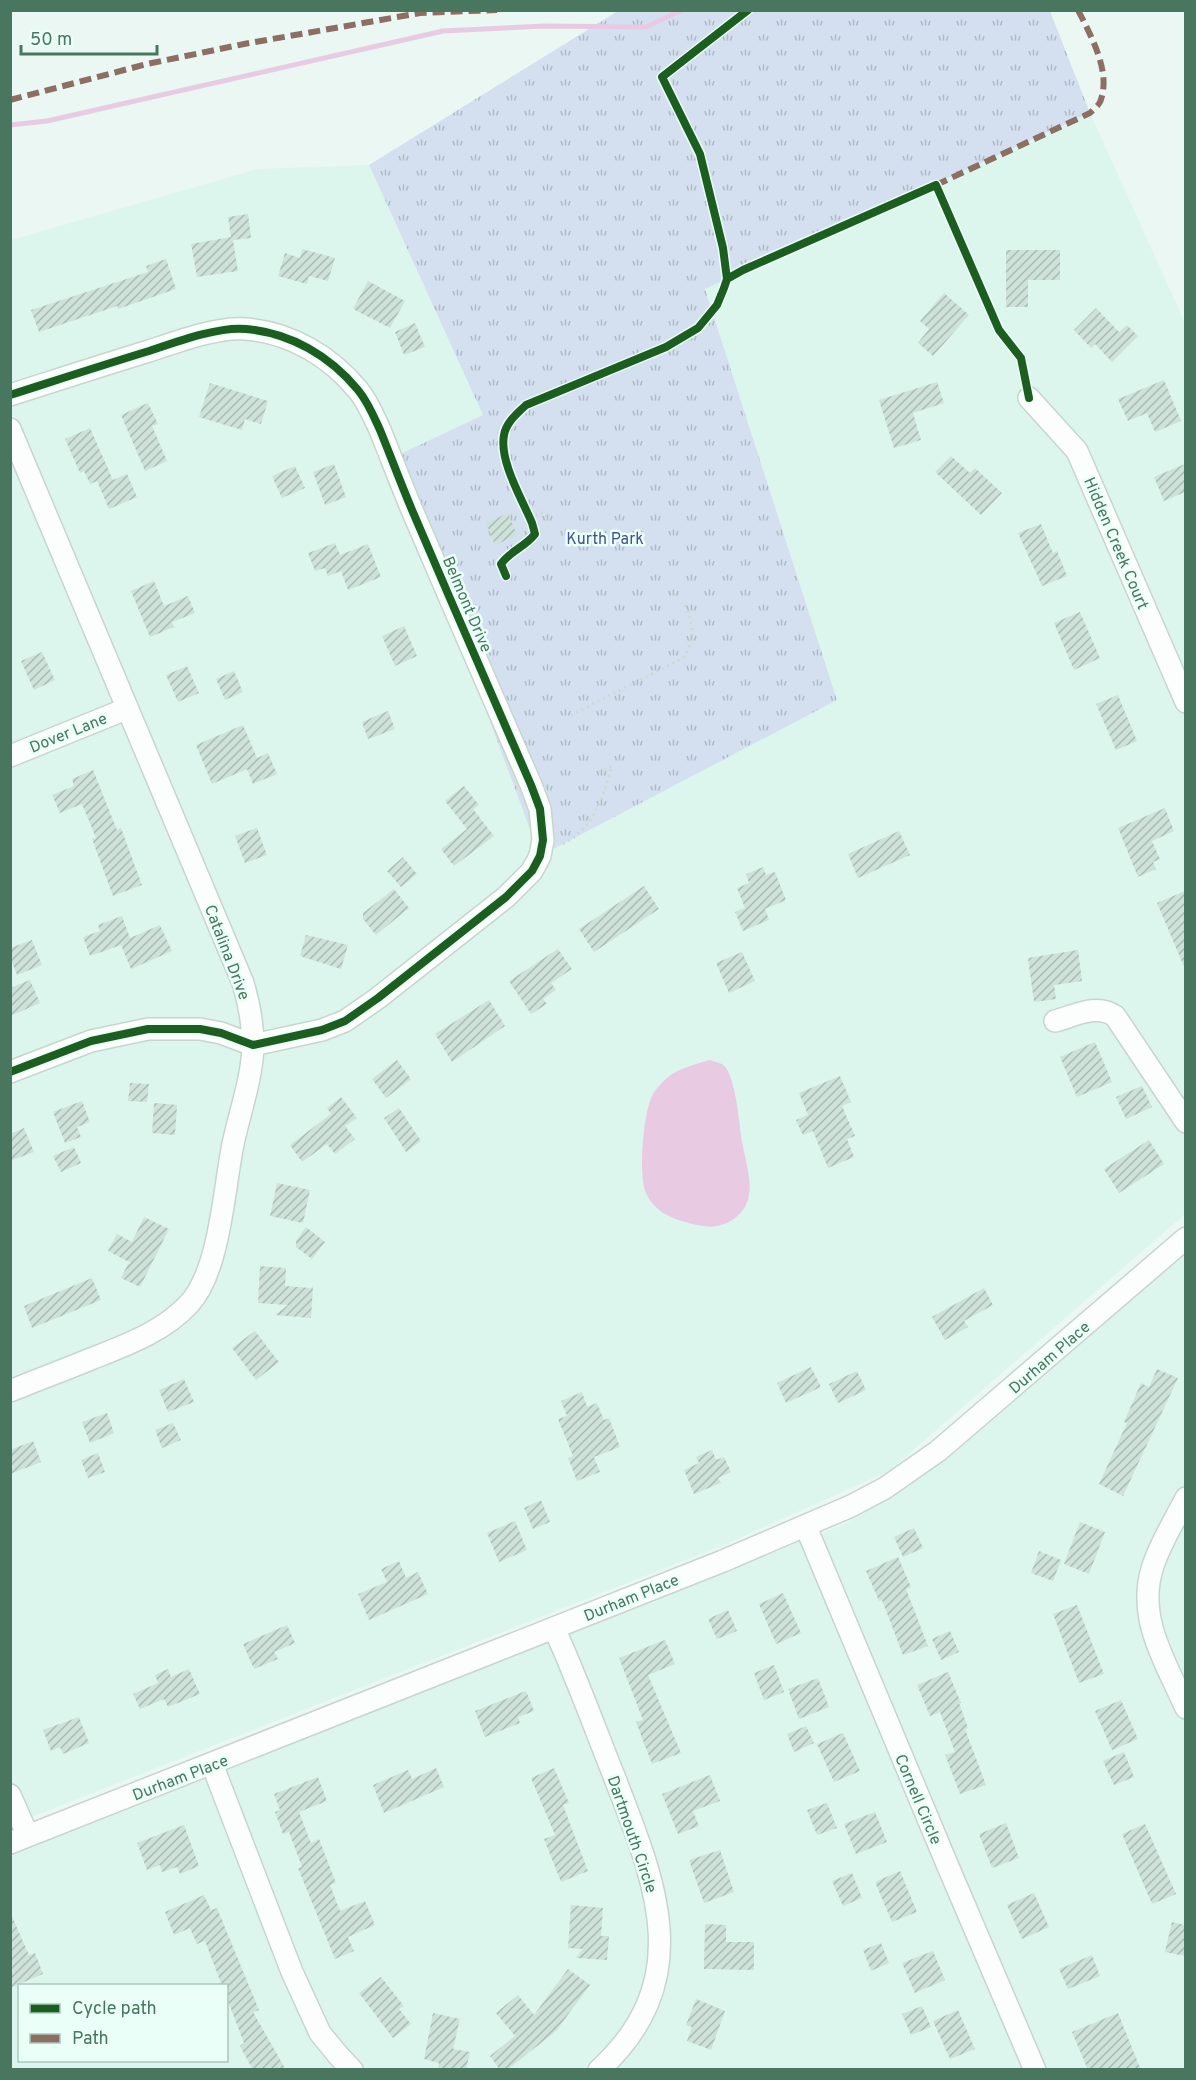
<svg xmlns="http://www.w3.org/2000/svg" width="1196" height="2080" viewBox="0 0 1196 2080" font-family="Overpass,sans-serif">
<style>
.residential{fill:#ddf6ed;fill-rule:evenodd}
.park{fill:url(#park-tufts)}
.water{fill:#e8cbe2}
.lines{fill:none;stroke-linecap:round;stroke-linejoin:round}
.stream{stroke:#e8cbe2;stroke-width:5}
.building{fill:url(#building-hatch)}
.minor-casing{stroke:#c7d5cf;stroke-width:24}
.path{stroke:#cad8d0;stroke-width:3;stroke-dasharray:1.5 4.5;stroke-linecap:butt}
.minor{stroke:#fcfefd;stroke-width:21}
.quiet{stroke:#8d6e63;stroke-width:6;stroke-dasharray:12 6;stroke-linecap:butt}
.cycleway-casing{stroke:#ebfff9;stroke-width:11}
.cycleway{stroke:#1b5e20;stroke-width:8}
.labels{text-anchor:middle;stroke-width:5;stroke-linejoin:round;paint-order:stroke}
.park-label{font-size:16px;fill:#455288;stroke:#ebfff9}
.street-label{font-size:16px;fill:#49765e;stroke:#ebfff9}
</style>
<defs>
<pattern id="park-tufts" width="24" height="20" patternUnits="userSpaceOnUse" patternTransform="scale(1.5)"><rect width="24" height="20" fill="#d4e0ef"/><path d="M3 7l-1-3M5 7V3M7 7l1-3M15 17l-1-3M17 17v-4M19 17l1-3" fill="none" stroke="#aebac5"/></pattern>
<pattern id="building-hatch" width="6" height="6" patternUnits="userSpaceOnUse" patternTransform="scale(1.5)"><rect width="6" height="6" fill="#cee2d9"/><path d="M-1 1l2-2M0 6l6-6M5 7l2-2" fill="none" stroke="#a9bcb3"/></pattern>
</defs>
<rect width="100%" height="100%" fill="#eaf7f3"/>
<path class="residential" d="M 1090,113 L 1185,323 L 1185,1214 L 889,1471 L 724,1545 L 11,1825 L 11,240 L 258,169 L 369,165 L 484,416 L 393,458 L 837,700 L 705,289 Z
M 1185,1253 L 1185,2069 L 11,2070 L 11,1856 L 847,1523 ZM 20,1986 L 226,1986 L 226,2060 L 20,2060 Z"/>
<path class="park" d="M 618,11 L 1050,11 L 1090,113 L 705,289 L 837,700 L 540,856 L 392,458 L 483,415 L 369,165 Z"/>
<path class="water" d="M 710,1060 C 716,1062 723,1063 726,1068 C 735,1080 739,1119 741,1135 C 745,1166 764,1203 729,1222 C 715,1229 703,1227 689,1223 C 670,1218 655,1212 646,1193 C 638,1176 643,1111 653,1094 C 656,1089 663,1081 668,1077 C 680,1068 696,1064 710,1060 Z"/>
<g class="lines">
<path class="stream" d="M 10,125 L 47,121 L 443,31 L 544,26 L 646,27 L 682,10"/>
</g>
<path class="building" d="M 248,214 L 251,238 L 233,240 L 238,271 L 197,277 L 191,244 L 231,237 L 228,217 Z
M 302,249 L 335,258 L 328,281 L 309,276 L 307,284 L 278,276 L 285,253 L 300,258 Z
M 1006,250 L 1060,250 L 1060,280 L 1028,280 L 1028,307 L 1006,307 Z
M 166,259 L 176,289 L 118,309 L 117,306 L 39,332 L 31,310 L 148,272 L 146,266 Z
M 368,281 L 405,301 L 390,328 L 353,309 Z
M 944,293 L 969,315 L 933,356 L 918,343 L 929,329 L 920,321 Z
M 1096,308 L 1119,332 L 1127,325 L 1138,336 L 1112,362 L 1095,344 L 1091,348 L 1074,330 Z
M 415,323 L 425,347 L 404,355 L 395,332 Z
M 1164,380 L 1181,421 L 1155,432 L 1147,413 L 1128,421 L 1118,399 Z
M 937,382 L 944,403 L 913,413 L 921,440 L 894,448 L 879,400 Z
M 210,383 L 268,401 L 261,424 L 245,419 L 242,430 L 199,417 Z
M 148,403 L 158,424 L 152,426 L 167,461 L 145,471 L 121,415 Z
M 90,428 L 113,480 L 127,474 L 137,497 L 109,509 L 97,481 L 90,484 L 84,471 L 80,473 L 65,439 Z
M 951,456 L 970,473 L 975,468 L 1002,493 L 981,515 L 935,472 Z
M 334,464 L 346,497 L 325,505 L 313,472 Z
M 1185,464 L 1185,492 L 1164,501 L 1154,477 Z
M 295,466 L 305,488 L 282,498 L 272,476 Z
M 508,513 L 517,535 L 495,545 L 486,523 Z
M 1041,524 L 1053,553 L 1057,551 L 1067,576 L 1042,586 L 1018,533 Z
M 335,543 L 340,555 L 368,544 L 381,577 L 348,590 L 341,571 L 328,576 L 325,568 L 315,571 L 308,553 Z
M 154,581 L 164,606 L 188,596 L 195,613 L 172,622 L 174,627 L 150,637 L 131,591 Z
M 1080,612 L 1100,658 L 1074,670 L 1054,623 Z
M 404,626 L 417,656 L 395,666 L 382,636 Z
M 42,652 L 55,680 L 34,690 L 21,661 Z
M 187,666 L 199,693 L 178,702 L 166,675 Z
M 234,671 L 243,692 L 225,700 L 216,679 Z
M 1118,695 L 1137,741 L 1116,750 L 1096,704 Z
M 388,711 L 395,729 L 368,739 L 362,722 Z
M 243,725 L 257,758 L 268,753 L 277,774 L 253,784 L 247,769 L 212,784 L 196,745 Z
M 93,770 L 117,830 L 121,828 L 142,885 L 113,896 L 92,839 L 96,838 L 82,804 L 60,813 L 52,795 L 74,786 L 72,779 Z
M 464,786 L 479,805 L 473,809 L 494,836 L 454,866 L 441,849 L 467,829 L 445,801 Z
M 1165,808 L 1174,831 L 1152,841 L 1160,859 L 1153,862 L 1156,869 L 1138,877 L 1118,828 Z
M 257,828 L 267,855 L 245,863 L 235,836 Z
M 899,831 L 910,855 L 858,878 L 848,854 Z
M 403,857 L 417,874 L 401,887 L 387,871 Z
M 763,867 L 766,875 L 775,872 L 786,900 L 765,909 L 769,920 L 743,931 L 735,912 L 745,908 L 737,888 L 749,883 L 746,874 Z
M 644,886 L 659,909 L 594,952 L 579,929 Z
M 394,889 L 409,908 L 376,935 L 363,919 L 363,913 Z
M 1185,891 L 1185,969 L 1157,903 Z
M 122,916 L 130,938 L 160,925 L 172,951 L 131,969 L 121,945 L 90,956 L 83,937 L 100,931 L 98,925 Z
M 306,935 L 348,945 L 341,969 L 300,956 Z
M 32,940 L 42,965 L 17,975 L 10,957 L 10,948 Z
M 558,949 L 572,969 L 551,983 L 556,990 L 543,999 L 547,1004 L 531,1014 L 509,981 Z
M 1078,950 L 1082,981 L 1054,985 L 1056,999 L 1034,1002 L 1028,958 Z
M 742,952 L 755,981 L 729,993 L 716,963 Z
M 30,980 L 40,1003 L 10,1016 L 10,988 Z
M 489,1000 L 505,1026 L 452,1062 L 435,1034 Z
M 1095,1042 L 1112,1082 L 1077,1097 L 1060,1057 Z
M 397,1060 L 411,1079 L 386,1098 L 372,1079 Z
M 840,1076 L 851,1102 L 842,1106 L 855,1136 L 847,1139 L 854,1157 L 828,1168 L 813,1131 L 803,1135 L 796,1120 L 808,1115 L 799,1093 Z
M 130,1083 L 149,1084 L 147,1102 L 128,1101 Z
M 1142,1086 L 1152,1107 L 1126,1119 L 1116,1097 Z
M 341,1097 L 357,1118 L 345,1126 L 355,1139 L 335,1154 L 327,1144 L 302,1162 L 290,1145 L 331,1114 L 327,1108 Z
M 82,1101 L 90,1122 L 77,1127 L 81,1137 L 65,1143 L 53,1112 Z
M 154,1103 L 177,1105 L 175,1135 L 152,1133 Z
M 399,1108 L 421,1141 L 406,1152 L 384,1118 Z
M 24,1128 L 34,1152 L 10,1161 L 10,1134 Z
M 1149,1140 L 1164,1164 L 1119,1193 L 1104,1169 Z
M 74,1147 L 81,1163 L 61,1172 L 53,1156 Z
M 277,1183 L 310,1190 L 303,1223 L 270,1216 Z
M 144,1217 L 169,1229 L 140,1287 L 121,1278 L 128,1264 L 131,1263 L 108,1251 L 117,1234 L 132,1242 Z
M 306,1227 L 325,1242 L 312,1259 L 296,1247 L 296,1241 Z
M 260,1266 L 286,1268 L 285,1286 L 311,1288 L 313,1286 L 311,1318 L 275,1315 L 288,1305 L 258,1303 Z
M 92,1278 L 101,1300 L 32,1328 L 24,1306 Z
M 984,1288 L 993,1305 L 964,1321 L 968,1327 L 945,1340 L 932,1317 Z
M 255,1331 L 279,1362 L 256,1380 L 232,1348 Z
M 811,1367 L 821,1387 L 786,1403 L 777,1383 Z
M 1157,1369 L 1178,1378 L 1123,1496 L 1099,1484 L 1127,1423 L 1124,1422 L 1141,1383 L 1149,1387 Z
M 857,1371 L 866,1390 L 838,1403 L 829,1384 Z
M 184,1379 L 194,1402 L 168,1412 L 159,1390 Z
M 582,1392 L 587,1407 L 597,1403 L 604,1420 L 609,1418 L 620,1447 L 594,1457 L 600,1472 L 577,1481 L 568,1458 L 573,1456 L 558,1419 L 567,1416 L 561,1401 Z
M 107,1413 L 114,1433 L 90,1443 L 82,1422 Z
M 173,1423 L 181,1440 L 162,1448 L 155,1430 Z
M 33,1441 L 41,1462 L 10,1474 L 10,1450 Z
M 712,1450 L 716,1460 L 724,1457 L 731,1472 L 718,1478 L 721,1483 L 694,1494 L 684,1470 L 699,1463 L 696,1457 Z
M 98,1453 L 105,1472 L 88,1478 L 81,1460 Z
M 541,1500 L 550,1522 L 533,1529 L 524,1508 Z
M 515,1521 L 527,1550 L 499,1562 L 487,1533 Z
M 1080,1522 L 1105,1532 L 1089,1574 L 1064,1564 Z
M 914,1528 L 923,1548 L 903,1557 L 894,1537 Z
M 1039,1551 L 1061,1560 L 1053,1581 L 1031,1573 Z
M 898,1557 L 911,1587 L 906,1589 L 928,1646 L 903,1655 L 882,1600 L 879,1601 L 866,1571 Z
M 399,1561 L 406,1578 L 418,1572 L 428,1594 L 369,1620 L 358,1594 L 387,1582 L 381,1569 Z
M 783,1593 L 801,1633 L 776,1644 L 759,1604 Z
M 1077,1605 L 1104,1674 L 1079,1683 L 1053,1614 Z
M 728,1610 L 737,1631 L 717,1639 L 708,1619 Z
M 287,1625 L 295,1643 L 274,1652 L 278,1659 L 254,1669 L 243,1644 Z
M 950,1631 L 959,1652 L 941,1660 L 932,1639 Z
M 665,1640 L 675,1664 L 648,1675 L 681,1753 L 652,1764 L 636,1722 L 643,1720 L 619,1658 Z
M 774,1665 L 784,1692 L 764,1700 L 754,1673 Z
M 168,1669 L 171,1677 L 189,1669 L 200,1694 L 168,1707 L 164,1699 L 140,1709 L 133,1694 L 158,1683 L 155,1675 Z
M 948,1672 L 961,1703 L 959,1703 L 968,1728 L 965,1729 L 986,1785 L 960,1794 L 945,1755 L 955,1752 L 940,1712 L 930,1716 L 917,1685 Z
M 818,1678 L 829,1707 L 799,1719 L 788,1689 Z
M 526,1691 L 534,1711 L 518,1717 L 520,1723 L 485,1737 L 475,1711 Z
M 1121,1700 L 1138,1739 L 1112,1750 L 1095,1711 Z
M 79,1717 L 89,1743 L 63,1754 L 60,1747 L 51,1751 L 43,1730 Z
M 806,1726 L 814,1743 L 794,1752 L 787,1734 Z
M 843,1733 L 860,1771 L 834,1782 L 817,1744 Z
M 1124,1752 L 1134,1777 L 1114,1785 L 1103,1761 Z
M 436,1768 L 444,1787 L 384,1813 L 373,1785 L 408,1770 L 412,1779 Z
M 554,1768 L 569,1803 L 563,1805 L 588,1871 L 561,1882 L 544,1839 L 555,1835 L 531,1778 Z
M 710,1775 L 720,1801 L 693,1811 L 699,1826 L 678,1834 L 662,1794 Z
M 318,1777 L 327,1801 L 299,1812 L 311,1843 L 319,1839 L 336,1883 L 330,1885 L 340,1911 L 365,1901 L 375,1925 L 348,1937 L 354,1951 L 335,1959 L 298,1868 L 302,1867 L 289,1832 L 283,1834 L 275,1812 L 280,1810 L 274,1794 Z
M 827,1803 L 837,1828 L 817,1835 L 807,1810 Z
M 875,1812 L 887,1842 L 856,1854 L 844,1824 Z
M 1006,1823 L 1019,1858 L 992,1868 L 979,1834 Z
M 1145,1824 L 1176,1894 L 1152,1904 L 1122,1834 Z
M 184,1825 L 199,1866 L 180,1874 L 177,1867 L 162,1872 L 160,1865 L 147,1870 L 137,1843 Z
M 720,1850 L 734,1892 L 704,1903 L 689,1860 Z
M 900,1871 L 917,1912 L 892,1922 L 875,1882 Z
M 852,1873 L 862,1898 L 843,1906 L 832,1881 Z
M 1034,1893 L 1049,1927 L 1022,1939 L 1007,1905 Z
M 204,1895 L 211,1910 L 217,1908 L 259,2010 L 253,2012 L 286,2070 L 253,2070 L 240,2046 L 244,2043 L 226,1996 L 226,1986 L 222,1986 L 205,1941 L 197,1944 L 190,1928 L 174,1935 L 165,1912 Z
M 571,1905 L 603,1908 L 601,1936 L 609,1936 L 607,1960 L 576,1958 L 583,1949 L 568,1948 Z
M 10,1912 L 29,1955 L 35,1953 L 43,1974 L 10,1988 Z
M 1172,1922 L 1185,1925 L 1185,1956 L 1165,1952 Z
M 705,1924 L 726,1925 L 726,1942 L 754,1942 L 754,1970 L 704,1969 Z
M 881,1943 L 889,1963 L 871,1971 L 863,1950 Z
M 933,1951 L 945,1980 L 915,1993 L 902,1963 Z
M 1092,1955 L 1100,1976 L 1068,1989 L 1059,1969 Z
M 568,1969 L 590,1985 L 556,2031 L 507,2070 L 500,2070 L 490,2056 L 515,2036 L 496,2013 L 518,1995 L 534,2015 Z
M 381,1977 L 404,2006 L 399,2009 L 411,2024 L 393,2038 L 359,1993 Z
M 696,1999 L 725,2011 L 711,2050 L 687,2041 L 692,2027 L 686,2025 Z
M 922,2006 L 931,2027 L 911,2035 L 902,2014 Z
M 958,2010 L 975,2049 L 950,2059 L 933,2021 Z
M 433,2013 L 460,2019 L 453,2049 L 470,2052 L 466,2070 L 438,2070 L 439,2063 L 424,2059 Z
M 1118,2013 L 1141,2070 L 1088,2070 L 1072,2032 Z"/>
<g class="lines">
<defs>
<path id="minor" d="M 10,395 C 57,380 103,365 149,351 C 176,342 219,326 246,329 C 291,333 330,356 358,390 C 368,402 374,417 380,430 C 391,457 401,484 412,510 C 451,602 492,694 531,785 L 540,809 L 543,840 L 540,856 L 532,871 L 506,897 L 378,998 L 345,1021 L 322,1030 L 253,1045 L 221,1033 L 200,1029 L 148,1029 L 91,1041 L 10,1072
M 1029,398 L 1077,451 L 1186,702
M 10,429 L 243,983 C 249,1003 253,1025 253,1046 C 252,1079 240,1111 233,1144 C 224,1188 220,1271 189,1304 C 163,1332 126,1345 91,1359 C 64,1370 37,1380 10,1391
M 10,756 L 126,709
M 1055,1021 C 1074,1016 1097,1003 1115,1016 L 1186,1122
M 1186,1498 C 1175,1520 1159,1545 1152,1569 C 1137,1619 1166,1663 1186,1708
M 806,1527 L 947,1864 L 1035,2070
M 554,1628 C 576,1676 594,1726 614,1776 C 655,1882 698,1979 599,2070
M 212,1764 L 292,1972 L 320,2033 L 338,2055 L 352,2070
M 10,1795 L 28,1836
M 10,1843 L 723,1561 L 851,1506 L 885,1488 L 938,1451 L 1186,1238"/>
</defs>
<use href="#minor" class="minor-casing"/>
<path class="path" d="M 509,468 L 513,466
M 530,517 L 544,512 L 547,517
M 571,715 L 683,658 C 696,639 693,625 685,604
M 563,844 C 594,828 603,797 612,766 L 598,772"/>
<use href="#minor" class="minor"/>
<path class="quiet" d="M 10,100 L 147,64 L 244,44 L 420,13 L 497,10
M 936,185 L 1090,113 C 1093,110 1098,106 1100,102 C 1112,73 1091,36 1078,10"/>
<defs>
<path id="cycleway" d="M 727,279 L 743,270 L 936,185 L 999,330 L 1021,358 L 1029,398
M 10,395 C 57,380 103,365 149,351 C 176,342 219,326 246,329 C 291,333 330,356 358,390 C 368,402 374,417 380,430 C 391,457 401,484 412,510 C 451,602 492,694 531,785 L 540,809 L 543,840 L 540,856 L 532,871 L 506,897 L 378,998 L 345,1021 L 322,1030 L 253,1045 L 221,1033 L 200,1029 L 148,1029 L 91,1041 L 10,1072
M 506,576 L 501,564 C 510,551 525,547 535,534 L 532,523 C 522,499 499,461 504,435 C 506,422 518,413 526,405 L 666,347 L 698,328 L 717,305 L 724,288 L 727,279 L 723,248 L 700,154 L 662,77 L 748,10"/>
</defs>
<use href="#cycleway" class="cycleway-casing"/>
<use href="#cycleway" class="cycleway"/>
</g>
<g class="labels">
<g class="park-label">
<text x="605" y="544">Kurth Park</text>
</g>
<g class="street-label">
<text transform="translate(1117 543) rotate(67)" y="6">Hidden Creek Court</text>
<text transform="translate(468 604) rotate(67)" y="6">Belmont Drive</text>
<text transform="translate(68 732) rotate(-22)" y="6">Dover Lane</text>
<text transform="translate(228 952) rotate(69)" y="6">Catalina Drive</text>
<text transform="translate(1049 1357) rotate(-41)" y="6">Durham Place</text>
<text transform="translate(631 1597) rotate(-22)" y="6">Durham Place</text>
<text transform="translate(180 1777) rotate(-21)" y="6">Durham Place</text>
<text transform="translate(919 1799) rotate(67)" y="6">Cornell Circle</text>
<text transform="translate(633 1834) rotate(71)" y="6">Dartmouth Circle</text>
</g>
</g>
<rect width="1196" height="2080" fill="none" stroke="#49765e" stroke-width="24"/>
<rect x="18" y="1984" width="210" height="78" fill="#ebfff9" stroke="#aac8bb" stroke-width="1.5"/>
<rect x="30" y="2004" width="30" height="9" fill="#1b5e20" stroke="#aac8bb" stroke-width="1.5"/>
<text x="72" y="2014" font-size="18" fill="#49765e">Cycle path</text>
<rect x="30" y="2034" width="30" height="9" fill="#8d6e63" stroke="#aac8bb" stroke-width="1.5"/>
<text x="72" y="2044" font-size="18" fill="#49765e">Path</text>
<path d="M21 45v9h136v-9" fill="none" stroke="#49765e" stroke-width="3"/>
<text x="30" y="45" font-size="18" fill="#49765e" stroke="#ebfff9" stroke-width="4.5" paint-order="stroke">50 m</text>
</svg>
